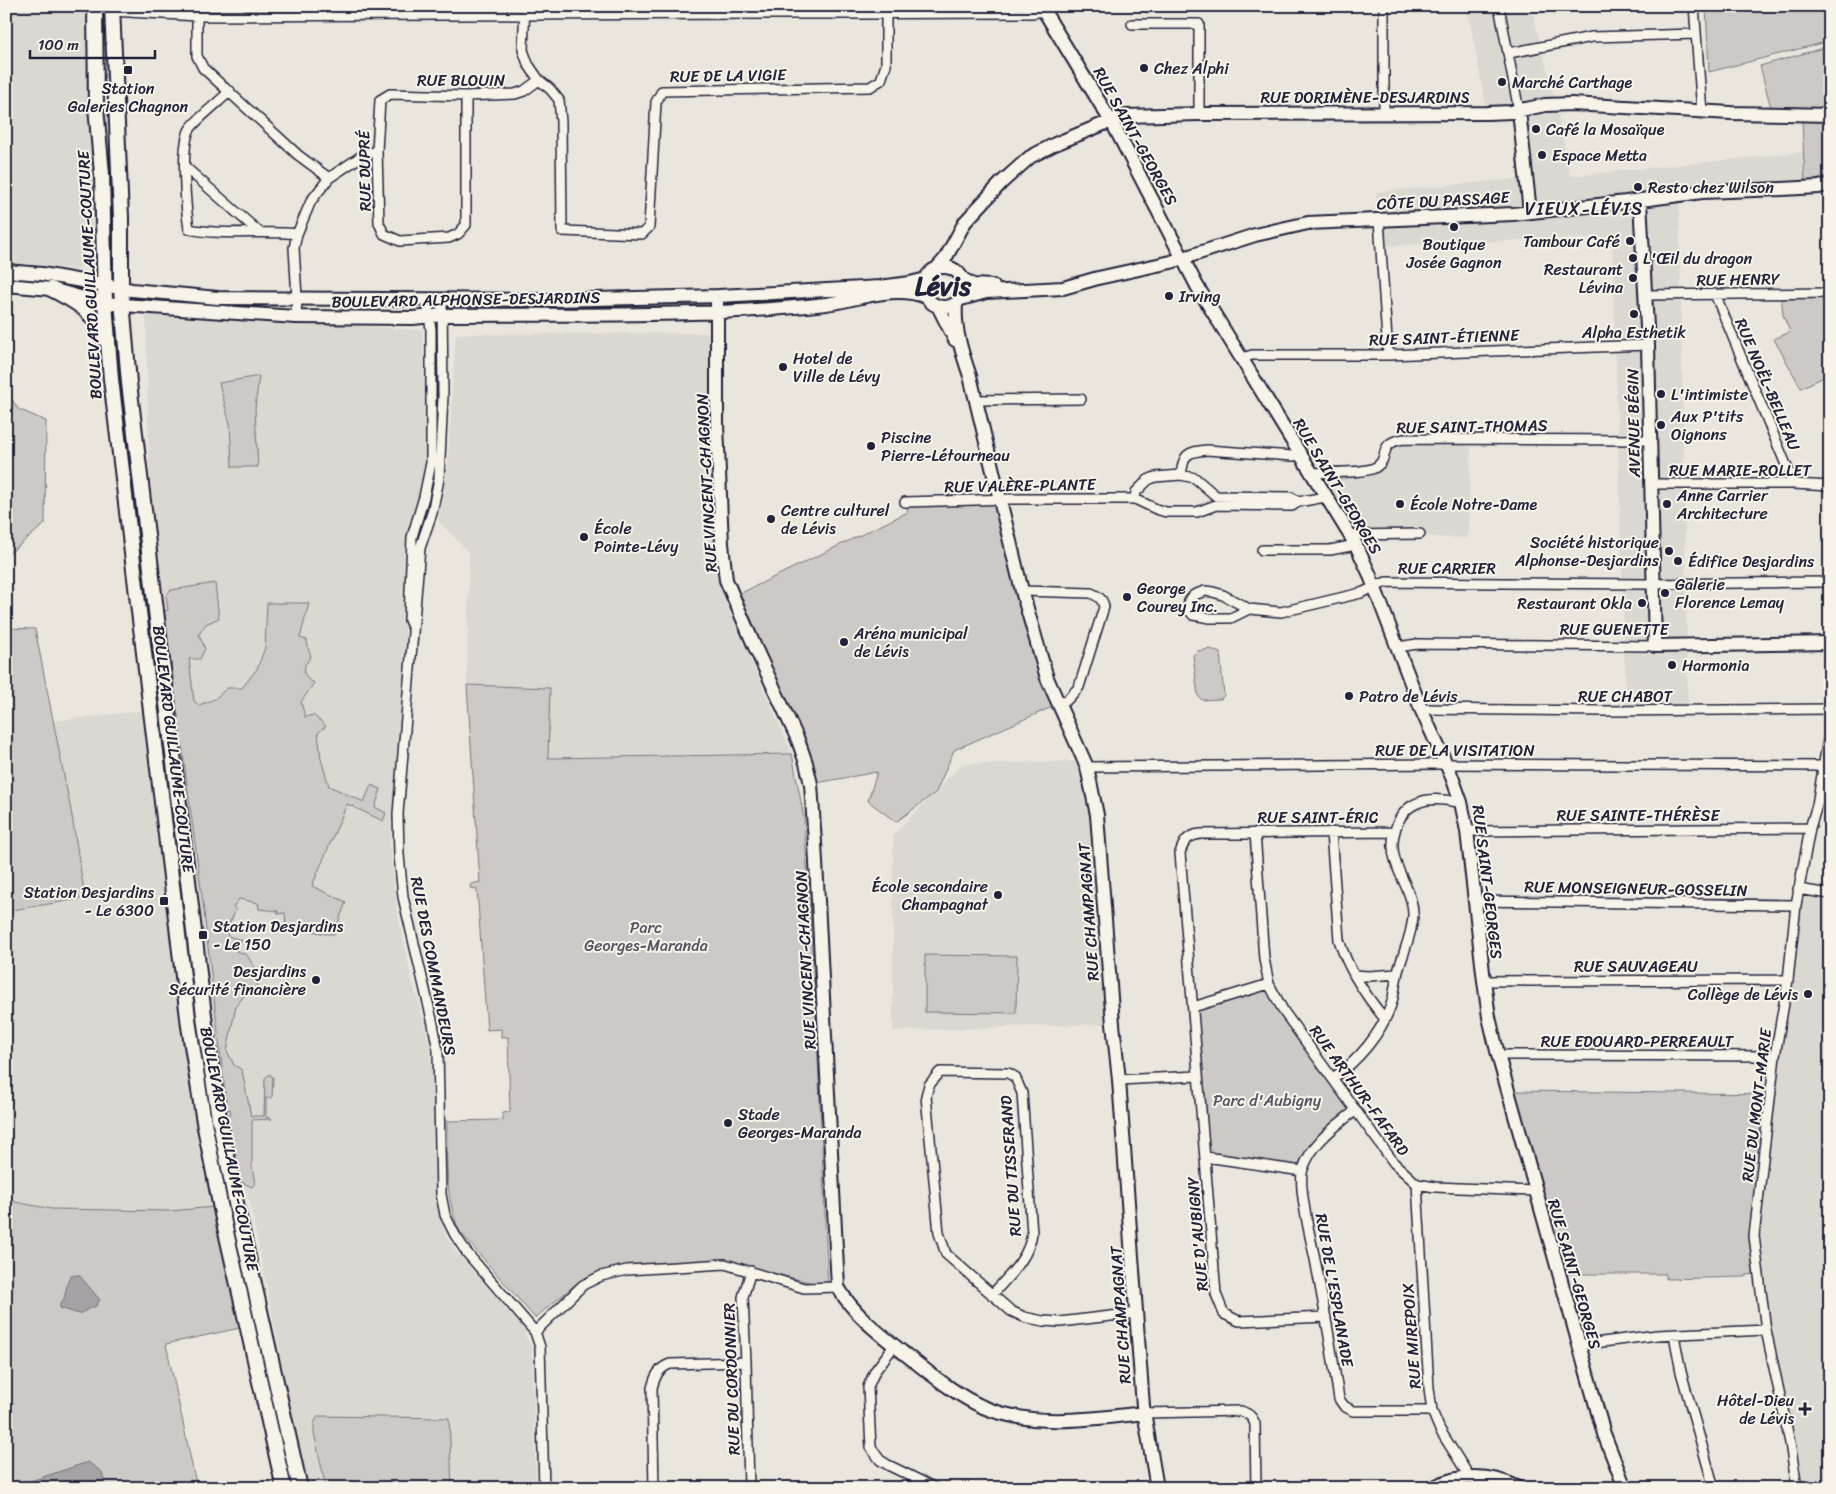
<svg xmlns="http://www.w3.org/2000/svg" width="1836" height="1494" viewBox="0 0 1836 1494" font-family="Sriracha,sans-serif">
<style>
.built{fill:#dbd8d2}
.green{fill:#cdc9c6;stroke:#787680}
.water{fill:#a6a3a6;stroke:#716f7b}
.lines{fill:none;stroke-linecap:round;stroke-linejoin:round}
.street-casing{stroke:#22223b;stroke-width:12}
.secondary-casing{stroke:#22223b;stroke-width:16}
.primary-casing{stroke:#22223b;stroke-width:18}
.street{stroke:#f7f3e8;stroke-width:9}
.secondary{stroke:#f7f3e8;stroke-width:12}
.primary{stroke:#f7f3e8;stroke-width:14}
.poi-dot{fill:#22223b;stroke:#f7f3e8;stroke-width:2}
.labels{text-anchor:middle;stroke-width:4;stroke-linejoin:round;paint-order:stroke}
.poi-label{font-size:16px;fill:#22223b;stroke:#f7f3e8;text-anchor:start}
.street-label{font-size:16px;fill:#22223b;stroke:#f7f3e8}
.park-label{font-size:16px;fill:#555465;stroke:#f7f3e8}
.neighbourhood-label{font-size:18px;letter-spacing:1px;fill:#22223b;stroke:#f7f3e8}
.town-label{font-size:26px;font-weight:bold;fill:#22223b;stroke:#f7f3e8}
</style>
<rect width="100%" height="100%" fill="#eae6de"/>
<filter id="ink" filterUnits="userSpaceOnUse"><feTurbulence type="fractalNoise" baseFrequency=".02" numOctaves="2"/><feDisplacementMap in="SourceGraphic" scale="10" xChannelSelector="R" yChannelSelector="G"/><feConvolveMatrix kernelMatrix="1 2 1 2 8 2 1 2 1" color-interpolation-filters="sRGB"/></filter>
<g filter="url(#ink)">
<path class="built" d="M 6,6 L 91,6 L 99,235 L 93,256 L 75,271 L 67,268 L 6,265 Z
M 1467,6 L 1531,6 L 1556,104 L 1570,176 L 1803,152 L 1805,188 L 1679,195 L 1688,711 L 1626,711 L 1612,237 L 1380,246 L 1376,192 L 1526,178 L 1519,111 L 1487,113 Z
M 146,313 L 423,330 L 428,461 L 406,539 L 407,628 L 390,842 L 397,910 L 412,980 L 428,1035 L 432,1071 L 438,1205 L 446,1235 L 454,1249 L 525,1330 L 526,1337 L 532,1348 L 536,1488 L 307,1488 L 249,1199 L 236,1198 L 219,1200 L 215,1207 L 142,1215 L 60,1211 L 15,1202 L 6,1196 L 6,911 L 84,898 L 72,816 L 53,721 L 174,707 L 159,581 L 149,473 Z
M 709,333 L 716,560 L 724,598 L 792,754 L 548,758 L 549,688 L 467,685 L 469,553 L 438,521 L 447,472 L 456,334 Z
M 1404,439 L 1471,446 L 1468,538 L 1350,535 L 1310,473 L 1370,470 L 1384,452 Z
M 1079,761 L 1099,841 L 1113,1024 L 893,1031 L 893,835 L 962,764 Z
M 1798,889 L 1830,894 L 1830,1488 L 1796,1488 L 1754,1236 Z"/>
<path class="green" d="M 1706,6 L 1830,6 L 1830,41 L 1709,72 Z
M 1830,46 L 1830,102 L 1820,109 L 1771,108 L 1760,66 Z
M 1802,120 L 1830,121 L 1830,181 L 1805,185 Z
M 1781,293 L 1830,293 L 1830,374 L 1801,388 L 1774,339 L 1790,332 L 1783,315 Z
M 259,376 L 255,409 L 258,467 L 232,467 L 230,424 L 219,383 Z
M 6,390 L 18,409 L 46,421 L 45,524 L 6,556 Z
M 1001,499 L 1059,704 L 954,750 L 936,792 L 896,822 L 868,801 L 877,772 L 811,784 L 733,597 L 908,512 L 905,502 Z
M 215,583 L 219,618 L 206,624 L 199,634 L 205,649 L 200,659 L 189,659 L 194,701 L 199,705 L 215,699 L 227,688 L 242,688 L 257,669 L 265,648 L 267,603 L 309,603 L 300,638 L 307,640 L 308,648 L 311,656 L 305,665 L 304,673 L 308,679 L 314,683 L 301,702 L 305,717 L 313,715 L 326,726 L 318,733 L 321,759 L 329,786 L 364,802 L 371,785 L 381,789 L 375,807 L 386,813 L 383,821 L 347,804 L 312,886 L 346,902 L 334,934 L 325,934 L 290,926 L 286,929 L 285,913 L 278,914 L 278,911 L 259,909 L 258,903 L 239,899 L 233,907 L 236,910 L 229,924 L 227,923 L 225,927 L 228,936 L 242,940 L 236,951 L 247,955 L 254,967 L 260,969 L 257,989 L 251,987 L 236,1006 L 227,1051 L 234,1065 L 242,1070 L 251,1116 L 264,1116 L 265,1078 L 270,1074 L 273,1078 L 272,1098 L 266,1098 L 266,1117 L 272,1119 L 252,1120 L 252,1168 L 255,1183 L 252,1187 L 243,1183 L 240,1179 L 228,1118 L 229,1114 L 231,1114 L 230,1109 L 227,1110 L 203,904 L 164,611 L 168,610 L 166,595 L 171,590 Z
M 6,628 L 35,629 L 72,816 L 85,898 L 6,911 Z
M 1211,649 L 1220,653 L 1224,695 L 1221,699 L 1202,700 L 1198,696 L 1193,655 L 1197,651 Z
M 467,685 L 550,688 L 548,758 L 792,754 L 804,818 L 817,1035 L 828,1287 L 726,1261 L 618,1266 L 577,1283 L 535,1318 L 460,1232 C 444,1197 447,1159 447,1121 L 503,1120 L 503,1113 L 510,1112 L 508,1037 L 501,1037 L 501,1029 L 487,1030 L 477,889 L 470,888 L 471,884 L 480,882 Z
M 925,955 L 1017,956 L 1016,1013 L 925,1012 Z
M 1269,984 L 1356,1110 L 1325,1135 L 1302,1171 L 1206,1157 L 1193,1007 Z
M 1511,1091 L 1774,1094 L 1754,1236 L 1759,1274 L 1746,1275 L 1746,1277 L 1666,1279 L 1666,1274 L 1564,1274 Z
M 6,1196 L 15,1202 L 52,1209 L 169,1211 L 215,1207 L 240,1328 L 166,1344 L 197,1488 L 6,1488 Z
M 318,1416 L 449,1418 L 452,1488 L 326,1488 L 314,1433 L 314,1423 Z"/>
<path class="water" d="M 79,1275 L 100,1300 L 95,1307 L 92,1307 L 79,1314 L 60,1308 L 60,1304 C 68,1297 64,1284 71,1276 Z
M 88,1462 L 102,1472 L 106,1488 L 6,1488 L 6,1482 L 7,1484 L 16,1486 Z"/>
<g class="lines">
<defs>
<path id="street" d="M 525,6 L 523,50 L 528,64 L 539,80 L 550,89 L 559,100 L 561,122 L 562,231 L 642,234 L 649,227 L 656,102 L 662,91 L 870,87 L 881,80 L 886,65 L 886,13
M 1384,6 L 1384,113
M 1499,6 L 1519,111
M 1694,6 L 1702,112
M 112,11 L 197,16 L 1032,13 L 1044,11
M 197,16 L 197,56 L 203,68 L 298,155 L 329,178
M 1132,24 L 1199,24 L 1199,114
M 1509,53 L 1592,37 L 1696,34
M 230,91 C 220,101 197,119 190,129 C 180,146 186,209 189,229 C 222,236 262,230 297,234
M 466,96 L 466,225 L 458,234 L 449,238 L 400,241 L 384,234 L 379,223 L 377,151 L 380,100 L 390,94 L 466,96 L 515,94 L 524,91 L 539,80
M 185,167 L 259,232
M 1379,220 L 1388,355
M 1715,294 L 1794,484
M 1646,295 L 1830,293
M 442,300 L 443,396 L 439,479 L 432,513 L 420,548 L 398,814 L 399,855 L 403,897 L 433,1024 L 438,1051 L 441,1194 L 445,1215 L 455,1235 L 467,1253 L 535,1332 L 540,1347 L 544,1488
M 296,317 L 297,298 L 294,248 L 297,234 L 311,201 L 329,178 L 363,155 L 377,151
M 1242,358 L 1252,355 L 1388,355 L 1648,345
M 976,400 L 1081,399
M 1310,473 C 1325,472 1366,474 1376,467 C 1391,458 1376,443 1404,439 L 1650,440
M 1181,475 C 1184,454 1186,452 1207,450 L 1293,456 L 1300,455
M 1650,484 L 1794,484 L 1830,486
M 1135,499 L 1136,492 L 1148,480 L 1155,477 L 1181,475 L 1195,478 L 1216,496 L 1291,497 L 1298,502
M 905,502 L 1011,499 L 1135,499 L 1156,509 L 1166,512 L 1197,512 L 1216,505 L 1292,506 L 1298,502 L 1325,497
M 1350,535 L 1420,534
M 1262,550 L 1330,550 L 1356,545
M 1022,591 L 1091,593 C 1098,596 1103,599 1104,607 L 1079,687 L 1067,700 L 1059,704
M 1249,609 L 1231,618 L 1210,618 L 1193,615 L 1188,609 L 1189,601 L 1194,595 L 1205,591 L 1213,592 L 1223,595 L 1249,609 L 1281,612 L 1361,593 L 1386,582 L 1644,584 L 1830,582
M 413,629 L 409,620 L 412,537 L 424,497 L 431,463 L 431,330 L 427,299
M 1398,647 L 1417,644 L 1655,646
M 1421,709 L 1603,711 L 1830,709
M 1087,767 L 1440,764 L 1823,766
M 1467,831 L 1810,828
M 1331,832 L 1339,940 C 1348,970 1365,995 1385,1019
M 1255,833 L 1264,959 L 1269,984 L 1284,1012 L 1394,1163 L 1417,1184 L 1435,1187 L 1535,1191
M 1798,889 L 1830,894
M 1475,901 L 1796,905
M 1354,975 L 1369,976 L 1397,974
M 1484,981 L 1788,980
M 1193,1007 L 1269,984
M 1498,1055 L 1775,1056
M 1333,1078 C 1358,1061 1381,1034 1391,1005 C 1395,993 1395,980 1399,968 C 1404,951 1412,934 1413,916 C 1414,897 1402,881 1396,863 C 1388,841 1396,810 1420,802 C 1433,797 1448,801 1461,802
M 1119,1080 L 1197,1076
M 1356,1110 C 1335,1127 1312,1142 1303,1169 C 1297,1184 1311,1240 1315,1259 C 1324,1306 1332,1352 1339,1399 L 1344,1406 L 1353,1411 L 1432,1411
M 1206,1157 L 1302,1171
M 1417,1184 L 1429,1388 L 1432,1411 L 1440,1430 L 1469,1476
M 992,1295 C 1008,1276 1029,1259 1032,1233 L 1022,1093 L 1015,1077 L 1008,1073 L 940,1072 L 929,1085 L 926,1096 L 939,1233 L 946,1254 L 1011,1311 L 1024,1317 L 1043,1321 L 1060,1322 L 1136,1313
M 1326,1317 L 1239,1321 L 1224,1314 L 1216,1294 L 1180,853 C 1184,841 1187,836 1200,834 L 1394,832
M 535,1332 L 583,1285 L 601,1276 L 627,1270 L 725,1264 L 804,1288 L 838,1287
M 1674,1335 L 1681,1372 L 1714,1488
M 1579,1345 L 1657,1335 L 1766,1330
M 894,1346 L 875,1371 L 868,1387 L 871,1448 L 880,1460 L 888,1465 L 935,1488
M 1144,1413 L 1241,1411 C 1249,1414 1252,1416 1255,1424 L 1256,1488
M 654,1488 L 652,1388 C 655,1376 659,1368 670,1364 L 746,1362
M 749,1488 L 746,1362 L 743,1297 L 751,1271
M 1797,1488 L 1790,1443 L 1766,1330 L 1754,1236 L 1775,1056 L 1788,980 L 1796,905 L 1810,828 L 1817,805 L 1830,726"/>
<path id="secondary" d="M 1041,6 L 1115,128 L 1197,286 L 1356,545 L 1369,573 L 1421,709 L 1452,777 L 1461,802 L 1467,831 L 1484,981 L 1489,1017 L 1498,1055 L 1604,1434 L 1625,1488
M 1519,111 L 1530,212
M 1640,201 L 1648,345 L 1655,646 L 1830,643
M924 287a20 20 0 1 1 40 0a20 20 0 1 1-40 0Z
M 937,268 L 945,259 L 965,222 L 1002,182 L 1030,157 L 1055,144 L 1118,118 L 1126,116 L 1199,114 L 1487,113 L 1511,112 L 1545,105 L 1572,104 L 1731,113 L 1830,115
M 6,271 L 42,274 L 132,290 L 218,298 L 553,300 L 719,296 L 880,287 L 910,283 L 926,279
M 963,279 L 973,285 L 993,286
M 6,285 L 51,289 L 98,302 L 123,305 L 296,317 L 413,318 L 442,315 C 569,314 700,318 826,304 C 857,300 895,284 926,297
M 717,296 L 717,424 L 722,544 L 726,580 L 754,645 L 798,740 L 806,763 L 811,784 L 815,843 L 838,1287 C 852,1313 882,1336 905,1354 C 930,1373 954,1394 983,1407 C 1034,1428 1091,1419 1144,1413
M 961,299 L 986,292 L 1063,288 L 1098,278 L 1171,262 L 1255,235 L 1308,223 L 1513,214 L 1626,202 L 1702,192 L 1782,189 L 1819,187 L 1830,184
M 956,304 C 954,329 962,353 970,376 L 1022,591 L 1047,678 L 1087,767 L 1097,815 L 1113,1024 L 1119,1080 L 1143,1406 L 1157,1488
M 938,306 L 955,340
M 1432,1488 C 1461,1473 1490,1474 1519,1488"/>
<path id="primary" d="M 95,6 L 96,107 L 102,174 L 105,303 L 111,379 L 189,1026 L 204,1122 L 222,1214 L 284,1488
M 112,6 L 121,218 L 121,289 L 129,383 L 205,1024 L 219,1118 L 238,1213 L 300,1488
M 51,289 C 73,300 97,312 102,338"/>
</defs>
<use href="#street" class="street-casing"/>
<use href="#secondary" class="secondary-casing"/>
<use href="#primary" class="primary-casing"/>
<use href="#street" class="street"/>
<use href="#secondary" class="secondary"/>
<use href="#primary" class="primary"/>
</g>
</g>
<g class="poi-dot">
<circle cx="1144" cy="68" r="5"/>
<rect x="123" y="65" width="10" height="10" rx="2.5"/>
<circle cx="1502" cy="82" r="5"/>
<circle cx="1536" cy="129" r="5"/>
<circle cx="1542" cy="155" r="5"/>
<circle cx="1638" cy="187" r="5"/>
<circle cx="1454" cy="227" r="5"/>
<circle cx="1630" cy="241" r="5"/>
<circle cx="1633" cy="258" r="5"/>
<circle cx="1633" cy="278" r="5"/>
<circle cx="1169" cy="296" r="5"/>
<circle cx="1634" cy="314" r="5"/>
<circle cx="783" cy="367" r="5"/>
<circle cx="1661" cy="394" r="5"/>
<circle cx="1661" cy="425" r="5"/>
<circle cx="871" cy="446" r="5"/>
<circle cx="1400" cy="504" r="5"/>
<circle cx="1667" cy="504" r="5"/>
<circle cx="771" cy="519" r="5"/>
<circle cx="584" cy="537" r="5"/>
<circle cx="1669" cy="551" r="5"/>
<circle cx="1678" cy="561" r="5"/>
<circle cx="1665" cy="593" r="5"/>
<circle cx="1127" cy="597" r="5"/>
<circle cx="1642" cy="603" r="5"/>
<circle cx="844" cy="642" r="5"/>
<circle cx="1672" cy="665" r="5"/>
<circle cx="1349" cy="696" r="5"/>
<circle cx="998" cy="895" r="5"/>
<rect x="159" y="896" width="10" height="10" rx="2.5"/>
<rect x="198" y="930" width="10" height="10" rx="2.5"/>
<circle cx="316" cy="980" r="5"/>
<circle cx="1808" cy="994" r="5"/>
<circle cx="728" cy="1123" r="5"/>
<path d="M1802.5 1401.5h5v5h5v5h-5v5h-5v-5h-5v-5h5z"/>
</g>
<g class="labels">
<g class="poi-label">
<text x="1154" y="74">Chez Alphi</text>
<text x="1512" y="88">Marché Carthage</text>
<text x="128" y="94" text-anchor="middle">Station<tspan x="128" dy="18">Galeries Chagnon</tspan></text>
<text x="1546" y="135">Café la Mosaïque</text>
<text x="1552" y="161">Espace Metta</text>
<text x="1648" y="193">Resto chez Wilson</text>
<text x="1620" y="247" text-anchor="end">Tambour Café</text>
<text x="1454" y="250" text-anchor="middle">Boutique<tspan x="1454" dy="18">Josée Gagnon</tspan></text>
<text x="1643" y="264">L'Œil du dragon</text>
<text x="1623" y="275" text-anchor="end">Restaurant<tspan x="1623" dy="18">Lévina</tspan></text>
<text x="1179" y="302">Irving</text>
<text x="1634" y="338" text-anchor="middle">Alpha Esthetik</text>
<text x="793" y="364">Hotel de<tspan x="793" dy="18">Ville de Lévy</tspan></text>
<text x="1671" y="400">L'intimiste</text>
<text x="1671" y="422">Aux P'tits<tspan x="1671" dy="18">Oignons</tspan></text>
<text x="881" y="443">Piscine<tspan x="881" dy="18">Pierre-Létourneau</tspan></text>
<text x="1677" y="501">Anne Carrier<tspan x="1677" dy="18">Architecture</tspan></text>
<text x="1410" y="510">École Notre-Dame</text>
<text x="781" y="516">Centre culturel<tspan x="781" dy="18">de Lévis</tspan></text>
<text x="594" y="534">École<tspan x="594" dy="18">Pointe-Lévy</tspan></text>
<text x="1659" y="548" text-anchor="end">Société historique<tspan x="1659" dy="18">Alphonse-Desjardins</tspan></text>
<text x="1688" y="567">Édifice Desjardins</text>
<text x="1675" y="590">Galerie<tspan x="1675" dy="18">Florence Lemay</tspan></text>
<text x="1137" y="594">George<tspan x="1137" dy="18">Courey Inc.</tspan></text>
<text x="1632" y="609" text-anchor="end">Restaurant Okla</text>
<text x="854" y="639">Aréna municipal<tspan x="854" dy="18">de Lévis</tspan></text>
<text x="1682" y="671">Harmonia</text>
<text x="1359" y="702">Patro de Lévis</text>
<text x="988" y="892" text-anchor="end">École secondaire<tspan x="988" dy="18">Champagnat</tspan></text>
<text x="154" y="898" text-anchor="end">Station Desjardins<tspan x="154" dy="18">- Le 6300</tspan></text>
<text x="213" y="932">Station Desjardins<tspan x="213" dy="18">- Le 150</tspan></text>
<text x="306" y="977" text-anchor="end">Desjardins<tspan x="306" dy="18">Sécurité financière</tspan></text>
<text x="1798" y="1000" text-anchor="end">Collège de Lévis</text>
<text x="738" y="1120">Stade<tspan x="738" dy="18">Georges-Maranda</tspan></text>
<text x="1794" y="1406" text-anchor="end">Hôtel-Dieu<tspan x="1794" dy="18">de Lévis</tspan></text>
</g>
<g class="street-label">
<text transform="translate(728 75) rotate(-1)" y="6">RUE DE LA VIGIE</text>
<text x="461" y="86">RUE BLOUIN</text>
<text x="1365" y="103">RUE DORIMÈNE-DESJARDINS</text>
<text transform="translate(1136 136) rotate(61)" y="6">RUE SAINT-GEORGES</text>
<text transform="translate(364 171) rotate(-91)" y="6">RUE DUPRÉ</text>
<text transform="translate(1443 200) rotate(-3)" y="6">CÔTE DU PASSAGE</text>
<text transform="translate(89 275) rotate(-93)" y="6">BOULEVARD GUILLAUME-COUTURE</text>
<text transform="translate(1738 279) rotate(-1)" y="6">RUE HENRY</text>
<text transform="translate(466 299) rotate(-1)" y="6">BOULEVARD ALPHONSE-DESJARDINS</text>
<text transform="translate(1444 337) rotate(-2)" y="6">RUE SAINT-ÉTIENNE</text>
<text transform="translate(1768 384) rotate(67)" y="6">RUE NOËL-BELLEAU</text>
<text transform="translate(1633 423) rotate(-91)" y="6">AVENUE BÉGIN</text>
<text transform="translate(1472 426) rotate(-1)" y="6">RUE SAINT-THOMAS</text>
<text x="1740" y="476">RUE MARIE-ROLLET</text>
<text transform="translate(706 483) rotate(-93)" y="6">RUE VINCENT-CHAGNON</text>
<text transform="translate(1020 485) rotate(-1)" y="6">RUE VALÈRE-PLANTE</text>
<text transform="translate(1338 486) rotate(59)" y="6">RUE SAINT-GEORGES</text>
<text x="1447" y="574">RUE CARRIER</text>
<text x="1614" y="635">RUE GUENETTE</text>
<text x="1625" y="702">RUE CHABOT</text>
<text transform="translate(174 749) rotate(83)" y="6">BOULEVARD GUILLAUME-COUTURE</text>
<text x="1455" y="756">RUE DE LA VISITATION</text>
<text x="1638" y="821">RUE SAINTE-THÉRÈSE</text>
<text x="1318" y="823">RUE SAINT-ÉRIC</text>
<text transform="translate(1488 882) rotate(83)" y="6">RUE SAINT-GEORGES</text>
<text transform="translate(1636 888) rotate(1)" y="6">RUE MONSEIGNEUR-GOSSELIN</text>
<text transform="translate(1088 912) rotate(-94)" y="6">RUE CHAMPAGNAT</text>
<text transform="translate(805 960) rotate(-93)" y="6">RUE VINCENT-CHAGNON</text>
<text transform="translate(434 966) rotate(79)" y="6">RUE DES COMMANDEURS</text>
<text x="1636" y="972">RUE SAUVAGEAU</text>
<text x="1637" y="1047">RUE EDOUARD-PERREAULT</text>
<text transform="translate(1360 1090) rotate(54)" y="6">RUE ARTHUR-FAFARD</text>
<text transform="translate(1756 1105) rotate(-83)" y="6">RUE DU MONT-MARIE</text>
<text transform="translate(230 1149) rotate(79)" y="6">BOULEVARD GUILLAUME-COUTURE</text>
<text transform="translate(1010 1166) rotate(-94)" y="6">RUE DU TISSERAND</text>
<text transform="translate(1197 1234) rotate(-95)" y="6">RUE D'AUBIGNY</text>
<text transform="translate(1575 1274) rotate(74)" y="6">RUE SAINT-GEORGES</text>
<text transform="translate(1335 1290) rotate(80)" y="6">RUE DE L'ESPLANADE</text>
<text transform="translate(1120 1315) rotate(-94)" y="6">RUE CHAMPAGNAT</text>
<text transform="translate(1411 1336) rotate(-94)" y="6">RUE MIREPOIX</text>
<text transform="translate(731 1379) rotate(-92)" y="6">RUE DU CORDONNIER</text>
</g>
<g class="park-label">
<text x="646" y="933">Parc<tspan x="646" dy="18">Georges-Maranda</tspan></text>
<text x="1267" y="1106">Parc d'Aubigny</text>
</g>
<g class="neighbourhood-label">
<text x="1584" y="215">VIEUX-LÉVIS</text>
</g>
<g class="town-label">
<text x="943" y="295">Lévis</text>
</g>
</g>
<rect width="1836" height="1494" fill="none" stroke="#f7f3e8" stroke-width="25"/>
<rect x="12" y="12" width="1811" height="1469" fill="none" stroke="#22223b" stroke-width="2" filter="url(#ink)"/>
<path d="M30 50v8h125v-8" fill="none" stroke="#22223b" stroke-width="2.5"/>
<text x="38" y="50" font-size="15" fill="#22223b" stroke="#f7f3e8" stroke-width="4" paint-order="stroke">100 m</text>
</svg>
